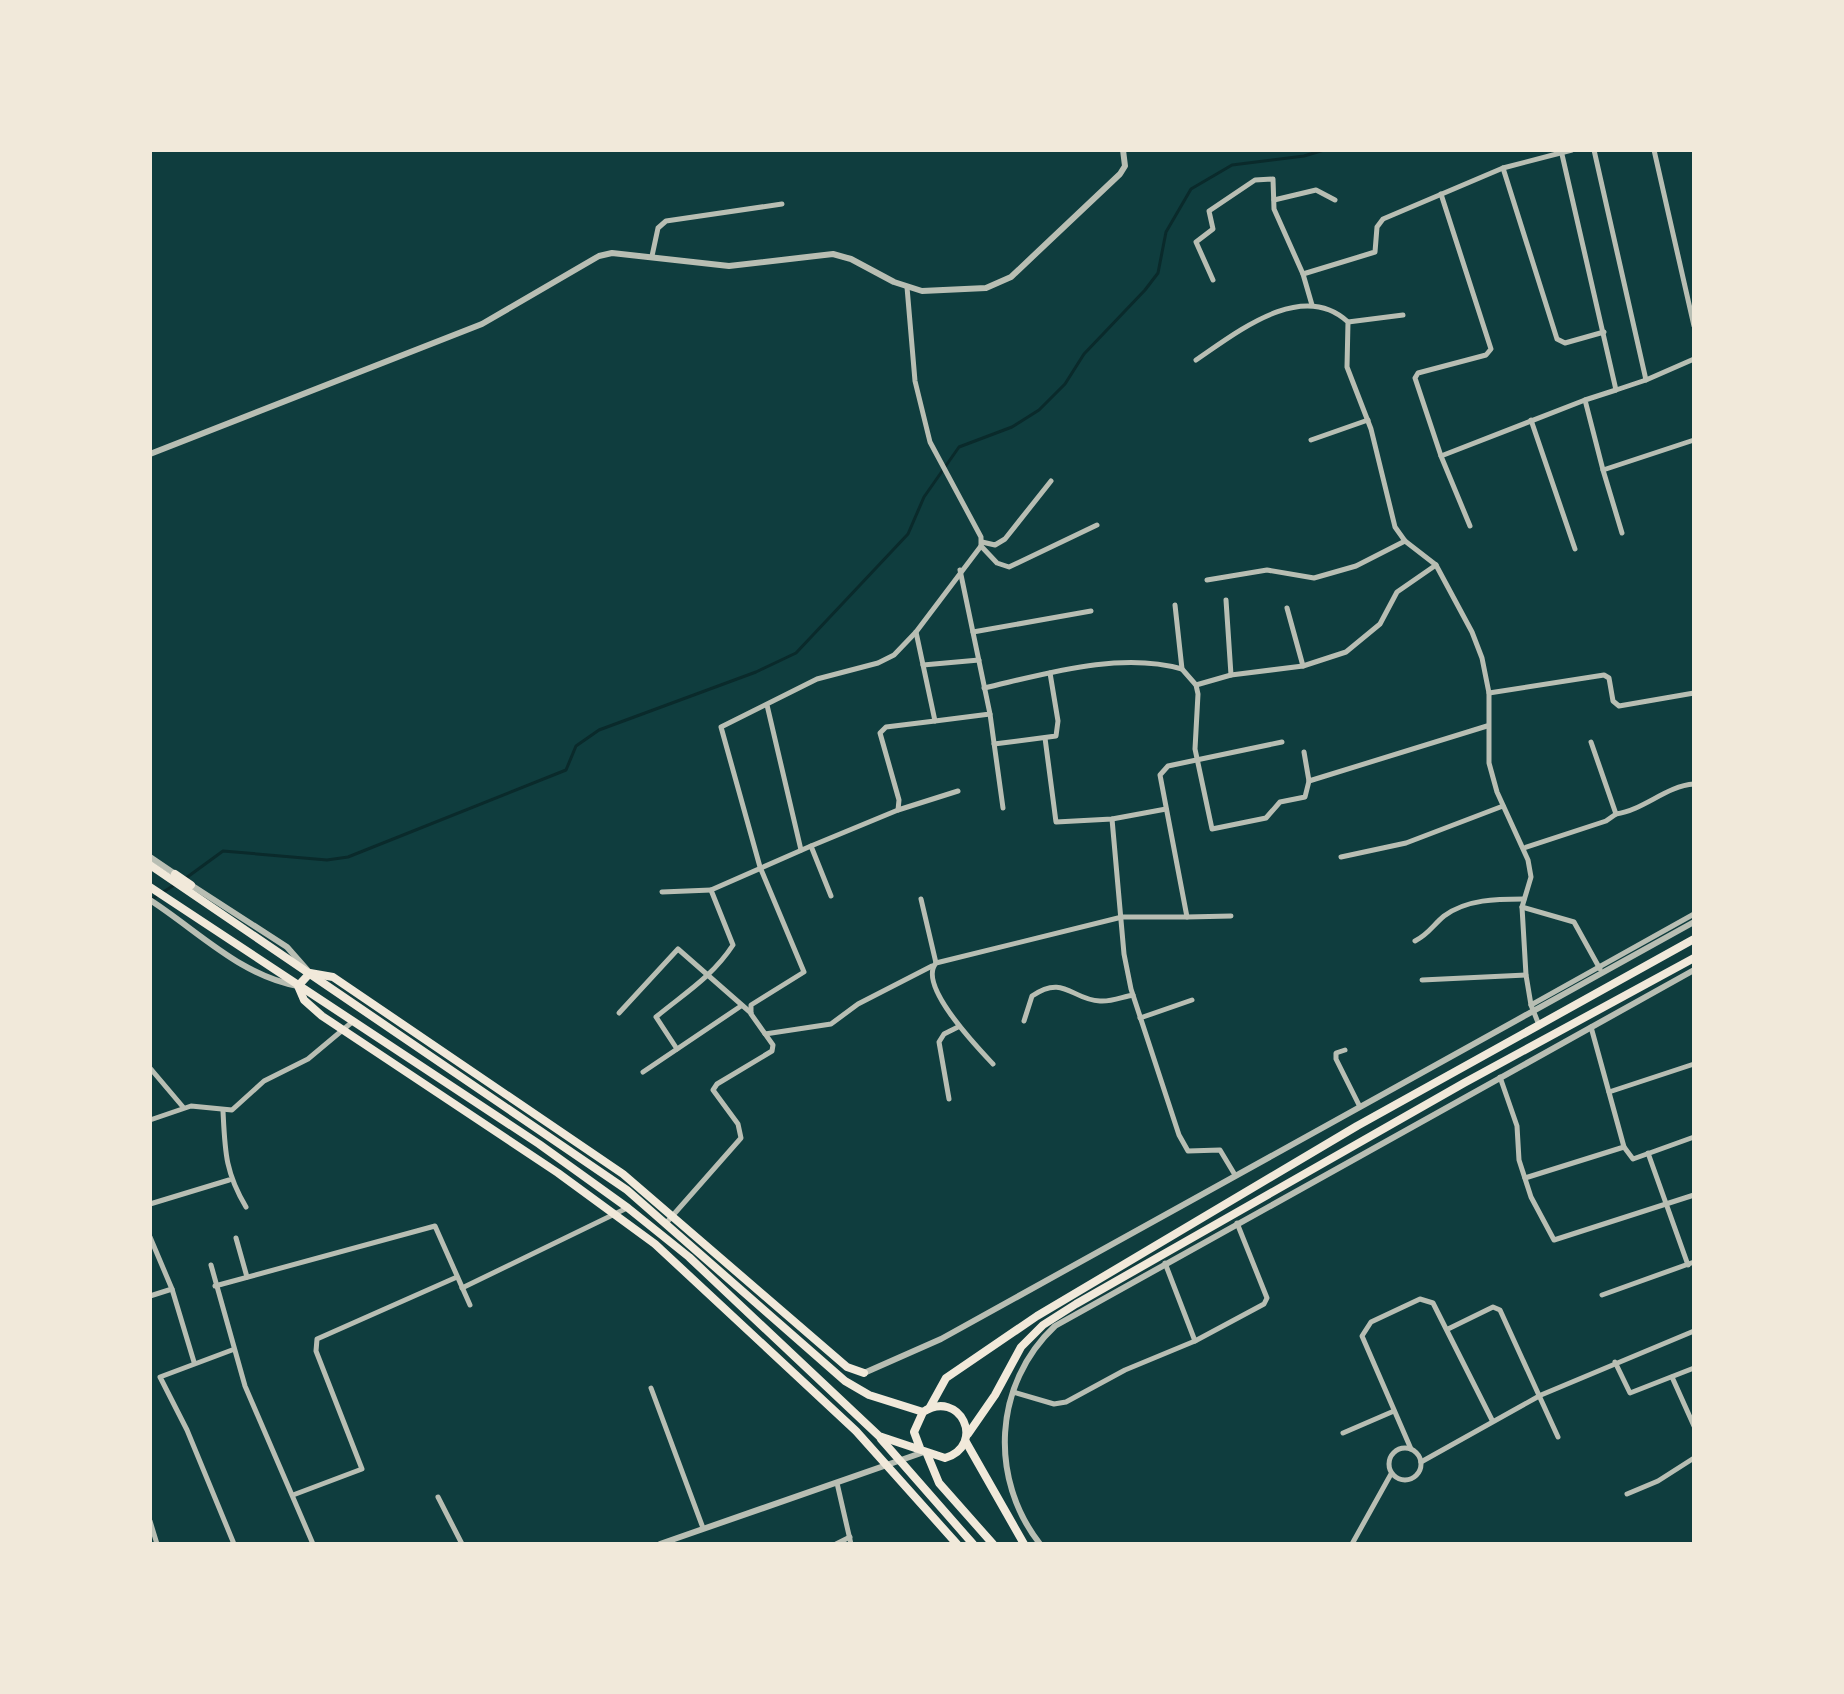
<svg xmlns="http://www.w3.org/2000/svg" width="1844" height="1694" viewBox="0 0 1844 1694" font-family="Lato,sans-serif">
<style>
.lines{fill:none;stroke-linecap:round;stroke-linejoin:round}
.stream{stroke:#0a2a2b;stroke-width:3}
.minor{stroke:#b8beb3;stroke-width:5}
.tertiary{stroke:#b8beb3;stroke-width:6}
.trunk{stroke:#f1e9da;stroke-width:8}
</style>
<rect width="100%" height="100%" fill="#0f3d3e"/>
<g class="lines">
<g class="stream">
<polyline points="186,878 223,851 327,860 348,857 566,770 576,746 599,730 756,672 796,653 908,534 924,497 959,447 1012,427 1039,410 1065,384 1084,354 1145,290 1158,273 1166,232 1191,189 1232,165 1304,156 1324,150"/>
<polyline points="152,899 176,884"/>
</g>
<g class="minor">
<polyline points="1561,150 1616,390 1585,400 1603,470 1694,440"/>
<polyline points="1594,150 1646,380 1616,390"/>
<polyline points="1654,150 1694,326"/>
<polyline points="1503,168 1557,339 1565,343 1604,332"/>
<polyline points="1441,194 1491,349 1486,355 1418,373 1415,378 1441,456"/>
<polyline points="1274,200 1316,190 1335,200"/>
<polyline points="652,256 658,228 666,221 782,204"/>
<polyline points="1303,274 1375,252 1377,227 1383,219 1503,168 1572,150"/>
<polyline points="1213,280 1196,242 1213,229 1209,211 1255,180 1273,179 1274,209 1303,274 1312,305"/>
<polyline points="1348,322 1403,315"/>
<path d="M 1196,360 C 1236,333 1302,279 1348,322 L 1347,367 L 1371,429 L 1395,527 L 1405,541 L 1436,565 L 1472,632 L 1482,658 L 1489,693 L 1489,763 L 1497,792 L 1528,860 L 1531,877 L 1522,907 L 1526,975 L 1531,1005 L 1539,1025"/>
<polyline points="1646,380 1694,359"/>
<polyline points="1531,420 1575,549"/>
<polyline points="1311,440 1368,420"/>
<polyline points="1603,470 1622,533"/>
<polyline points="1470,526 1441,456 1585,400"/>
<polyline points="982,542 995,545 1005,539 1051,481"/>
<polyline points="981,546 997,563 1009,567 1097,525"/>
<polyline points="1207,580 1267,570 1314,578 1356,566 1405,541"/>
<polyline points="1226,600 1231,675"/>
<polyline points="1175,605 1182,669 1196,685 1198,694 1195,749 1212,829 1266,818 1280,802 1305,797 1309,781 1304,752"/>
<polyline points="1287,608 1303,666"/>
<polyline points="916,632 935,721 990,714 960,570"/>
<polyline points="973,632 1091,611"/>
<polyline points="923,665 979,660"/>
<polyline points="1196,685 1231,675 1303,666 1346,652 1380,624 1397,592 1436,565"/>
<path d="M 984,688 C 1045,674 1120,651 1182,669"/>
<polyline points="1489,693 1604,675 1609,678 1613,701 1619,706 1694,693"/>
<polyline points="767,705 801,850"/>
<polyline points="990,714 1003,808"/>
<polyline points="1045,738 1056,822 1112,819 1166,809"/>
<polyline points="994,744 1056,736 1058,721 1050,673"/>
<polyline points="1309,781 1487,726"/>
<polyline points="898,810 958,791"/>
<path d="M 1616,814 C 1644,810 1666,786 1694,784"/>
<polyline points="1112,819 1124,954 1131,989 1179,1135 1188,1151 1220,1150 1235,1175"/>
<polyline points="1524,848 1606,821 1616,814 1591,742"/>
<polyline points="1341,857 1406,843 1503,806"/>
<polyline points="662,892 711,890"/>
<polyline points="831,896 811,846 898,810 899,800 880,733 886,727 935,721"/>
<polyline points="921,899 936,963"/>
<polyline points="1522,907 1574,922 1600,969"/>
<polyline points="1231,916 1187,917 1160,775 1168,766 1282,742"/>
<path d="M 1415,941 C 1429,934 1433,925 1444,916 C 1467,899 1497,899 1524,899"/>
<polyline points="1422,980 1526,975"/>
<polyline points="1531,1005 1694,914"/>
<polyline points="619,1013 678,949 751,1013"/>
<polyline points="1140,1018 1192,1000"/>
<path d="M 1024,1021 L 1032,996 C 1064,974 1072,1000 1100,1001 C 1111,1002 1122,997 1133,995"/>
<polyline points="765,1034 831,1024 858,1004 932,966"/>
<path d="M 677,1049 L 656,1017 C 685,993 712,977 733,945 L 711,890 L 811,846"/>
<polyline points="1345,1050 1336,1053 1336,1059 1359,1105"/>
<path d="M 993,1064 C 978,1048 917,985 936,963 L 1122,917 L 1187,917"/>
<polyline points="150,1068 183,1107"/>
<polyline points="643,1072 741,1006"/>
<polyline points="1500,1077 1517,1126 1519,1160 1531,1197 1554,1240 1694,1195"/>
<polyline points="1609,1092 1694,1064"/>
<polyline points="949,1099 939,1042 944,1034 958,1027"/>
<path d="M 223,1111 C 225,1151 225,1172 246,1207"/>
<polyline points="150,1120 191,1106 232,1110 264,1081 308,1059 351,1023"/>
<polyline points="1624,1147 1633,1159 1694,1137"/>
<polyline points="1648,1153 1688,1265"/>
<polyline points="1525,1178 1624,1147 1591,1027"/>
<polyline points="150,1204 229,1180"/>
<polyline points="667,1222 741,1138 738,1124 713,1090 717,1084 772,1051 773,1045 751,1014 751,1005 804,972 760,867 721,727 817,679 878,663 894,655 916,632 981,546 981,537 930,442 915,381 907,287"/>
<polyline points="150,1237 172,1289 194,1362"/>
<polyline points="236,1238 247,1277"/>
<polyline points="1165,1263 1195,1341"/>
<polyline points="211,1265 245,1386 313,1544"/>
<polyline points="215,1286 435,1226 470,1305"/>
<polyline points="462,1288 627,1208"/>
<polyline points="1602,1295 1694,1262"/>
<polyline points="150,1296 172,1289"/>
<polyline points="1448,1329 1493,1307 1500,1310 1558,1437"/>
<polyline points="232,1350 160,1377 187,1430 234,1544"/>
<polyline points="1615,1362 1630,1393 1694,1368"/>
<polyline points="1672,1377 1694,1426"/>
<polyline points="651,1388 703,1528"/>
<polyline points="1013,1392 1054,1404 1066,1402 1125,1370 1195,1341 1264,1304 1267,1298 1237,1223"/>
<polyline points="1343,1433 1394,1411"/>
<circle cx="1405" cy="1464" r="16"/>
<polyline points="1411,1449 1362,1336 1371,1322 1420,1299 1433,1303 1492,1420"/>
<polyline points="1421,1462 1541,1395 1694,1331"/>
<polyline points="837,1483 851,1544"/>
<polyline points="1627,1494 1658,1481 1694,1458"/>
<polyline points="293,1495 362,1469 316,1351 317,1339 457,1277"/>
<polyline points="438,1497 462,1544"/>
<polyline points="150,1521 157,1544"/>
<polyline points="836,1544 850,1537"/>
<polyline points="1352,1544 1391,1474"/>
</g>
<g class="tertiary">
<polyline points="150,454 482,324 599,256 612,253 729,266 833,254 851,259 894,282 922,291 986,288 1011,277 1120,174 1125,166 1123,150"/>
<polyline points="150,857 175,874"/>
<polyline points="191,885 287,947 309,972"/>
<path d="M 150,900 C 198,931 241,976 298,986"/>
<polyline points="864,1373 941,1339 1694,922"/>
<polyline points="660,1544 924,1452"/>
<path d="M 1040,1544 C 989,1479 993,1384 1055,1326 L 1694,970"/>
</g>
<g class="trunk">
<polyline points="150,865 627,1190 845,1381 869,1395 923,1412"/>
<polyline points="175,874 191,885"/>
<path d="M 150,887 L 539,1144 L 628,1208 L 689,1257 L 879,1436 L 945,1458 C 987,1445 960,1388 923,1412 L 914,1432 L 920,1448"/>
<polyline points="864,1373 847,1367 623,1174 333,977 310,973 298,986 304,1000 322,1016 558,1173 655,1244 856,1431 957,1544"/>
<polyline points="930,1407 946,1378 1037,1316 1357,1126 1694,939"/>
<polyline points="968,1434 995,1395 1021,1347 1043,1325 1076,1304 1464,1083 1694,958"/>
<polyline points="881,1439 973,1544"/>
<polyline points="966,1442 1024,1544"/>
<polyline points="927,1454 939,1483 993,1544"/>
</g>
</g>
<rect width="1844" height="1694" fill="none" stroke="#f1e9da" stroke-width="304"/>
</svg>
